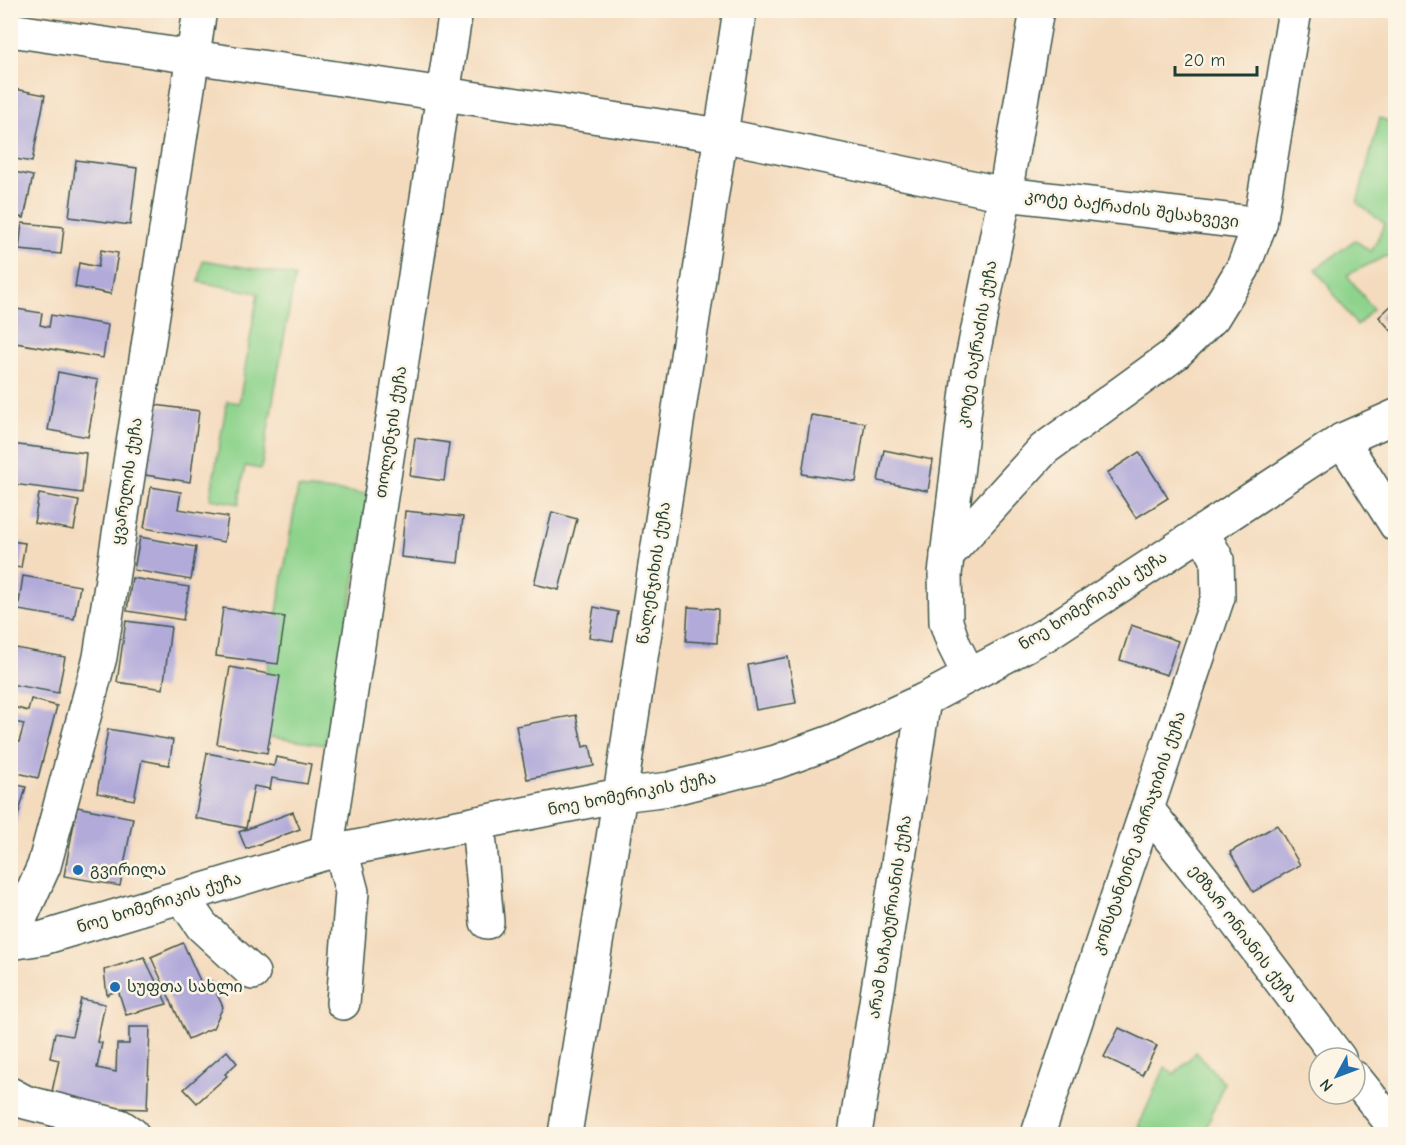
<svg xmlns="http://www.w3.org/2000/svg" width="1406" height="1145" viewBox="0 0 1406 1145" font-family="'Comic Neue','Noto Sans Georgian',sans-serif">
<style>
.green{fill:#8dd38c;stroke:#568860;stroke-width:1.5}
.building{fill:#b2abda}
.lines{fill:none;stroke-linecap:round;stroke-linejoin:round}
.minor-casing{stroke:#3f5549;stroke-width:36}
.minor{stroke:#fff;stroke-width:33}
.poi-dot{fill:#1f6fb2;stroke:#fcf5e5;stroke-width:2}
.labels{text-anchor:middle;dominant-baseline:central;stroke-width:5;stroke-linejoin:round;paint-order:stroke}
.street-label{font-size:16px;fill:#1f3d34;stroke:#fcf5e5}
.poi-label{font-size:16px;fill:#1f3d34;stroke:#fcf5e5;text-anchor:start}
</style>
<rect width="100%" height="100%" fill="#fcf5e5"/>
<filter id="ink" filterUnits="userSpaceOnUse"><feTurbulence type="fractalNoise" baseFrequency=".0167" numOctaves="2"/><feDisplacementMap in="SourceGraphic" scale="12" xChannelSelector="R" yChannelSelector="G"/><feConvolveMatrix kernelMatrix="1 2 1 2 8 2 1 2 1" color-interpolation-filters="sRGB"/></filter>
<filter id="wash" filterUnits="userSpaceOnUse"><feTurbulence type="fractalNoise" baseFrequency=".008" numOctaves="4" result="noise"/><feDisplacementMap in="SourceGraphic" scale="24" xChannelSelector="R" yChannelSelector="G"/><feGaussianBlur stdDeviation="1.35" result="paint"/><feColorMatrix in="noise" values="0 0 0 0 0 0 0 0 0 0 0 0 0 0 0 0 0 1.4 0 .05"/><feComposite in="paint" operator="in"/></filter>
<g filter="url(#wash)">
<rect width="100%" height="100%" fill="#f4dbbe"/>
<g class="green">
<polygon points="1380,118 1395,124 1395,260 1386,256 1347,275 1373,309 1357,326 1316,269 1355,240 1371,252 1385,224 1357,203"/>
<polygon points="203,260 295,276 261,469 245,466 239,504 210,499 227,401 239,403 258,293 199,282"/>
<polygon points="298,488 370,494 325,745 256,735"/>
<polygon points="1196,1052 1224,1083 1204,1134 1155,1134 1138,1127 1165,1067 1174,1075"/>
</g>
<g id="blocks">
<g class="building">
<polygon points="10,88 45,95 32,162 10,158"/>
<polygon points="76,160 137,168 130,225 69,217"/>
<polygon points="10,171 33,176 24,218 10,215"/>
<polygon points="22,223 64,227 61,254 19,250"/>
<polygon points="101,250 118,253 111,294 75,287 79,263 98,267"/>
<polygon points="1395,302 1395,335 1379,317"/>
<polygon points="10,308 42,313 40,325 49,327 51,315 108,325 103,358 10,342"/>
<polygon points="58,372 98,380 88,437 48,430"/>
<polygon points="155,405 199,411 190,482 139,474 141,455 148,456"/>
<polygon points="811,415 865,423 856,482 802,474"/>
<polygon points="415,438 449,443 444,481 410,476"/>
<polygon points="10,444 86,453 82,493 13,484 10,490"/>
<polygon points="884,450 933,460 928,491 878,481"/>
<polygon points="1139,452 1168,498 1136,518 1107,473"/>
<polygon points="151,487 181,492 178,509 228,517 224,542 144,528"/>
<polygon points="39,494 79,501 74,530 34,523"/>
<polygon points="405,511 463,517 458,563 401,557"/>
<polygon points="552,512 577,519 559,590 534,584"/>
<polygon points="140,537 196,547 191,580 134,570"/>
<polygon points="10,541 25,543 21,568 10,566"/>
<polygon points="23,576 80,586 74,619 18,610"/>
<polygon points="132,578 189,587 183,620 127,611"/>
<polygon points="594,607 618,612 613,641 589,637"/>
<polygon points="688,607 718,609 717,643 686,641"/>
<polygon points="223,608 285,617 278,664 216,656"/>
<polygon points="126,621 171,627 163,689 117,682"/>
<polygon points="1131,625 1178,641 1167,675 1120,660"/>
<polygon points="10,647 65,657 58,693 10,684"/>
<polygon points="788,657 796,703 756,710 748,665"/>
<polygon points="230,667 280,676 267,753 217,744"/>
<polygon points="31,699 57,706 38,778 10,771 10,740 19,742 24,724 10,721 10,706 28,711"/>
<polygon points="576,715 583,747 590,745 594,766 527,779 516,726"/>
<polygon points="108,729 173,740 169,765 142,760 134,800 97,793"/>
<polygon points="207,753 274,766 276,757 311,764 307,784 272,778 270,789 254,786 246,828 195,818"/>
<polygon points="10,783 26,787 14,830 10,829"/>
<polygon points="77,807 133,818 120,886 64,876"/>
<polygon points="293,812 300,829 246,849 239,832"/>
<polygon points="1277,825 1300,865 1253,892 1230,852"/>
<polygon points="183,943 202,985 211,981 223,1007 213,1028 188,1039 151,957"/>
<polygon points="144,957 167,1004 126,1015 118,990 107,995 104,970"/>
<polygon points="81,999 105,1004 97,1042 102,1043 97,1068 116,1072 117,1044 129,1044 129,1027 150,1027 147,1109 115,1108 51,1096 59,1060 50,1058 55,1033 72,1036"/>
<polygon points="1119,1028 1157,1046 1142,1075 1104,1057"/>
<polygon points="227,1051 237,1063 225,1074 227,1076 197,1103 184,1089"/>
<polygon points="51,1121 99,1134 49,1134"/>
</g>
</g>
</g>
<g filter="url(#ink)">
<use href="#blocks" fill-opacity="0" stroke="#3f5549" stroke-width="1.5"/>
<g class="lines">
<g class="minor-casing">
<g id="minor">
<polyline points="10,30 721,135 1005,194 1260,224"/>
<polyline points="1342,440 1396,525"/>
<polyline points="947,555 1044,449 1175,354 1213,317 1243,268 1260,224 1295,10"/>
<polyline points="969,675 954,645 946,622 945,574 969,374 1005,194 1037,10"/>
<polyline points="1147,809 1218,898 1339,1058"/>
<polyline points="478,823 487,922"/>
<polyline points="341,850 352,892 343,1003"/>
<polyline points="326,853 456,10"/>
<polyline points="181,896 202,926 253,973"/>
<polyline points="10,941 44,866 100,657 200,10"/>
<polyline points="10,943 43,938 326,853 620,795 670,789 776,762 834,741 924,700 1045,635 1342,440 1396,416"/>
<polyline points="1355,1078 1396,1129"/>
<polyline points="10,1094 25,1102 120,1126 132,1134"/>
<polyline points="565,1134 620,795 740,10"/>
<polyline points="855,1134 924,700"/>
<polyline points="1038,1134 1218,597 1217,559 1202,532"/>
</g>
</g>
<use href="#minor" class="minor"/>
</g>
</g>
<g class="poi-dot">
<circle cx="78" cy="870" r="6"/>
<circle cx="115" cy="987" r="6"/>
</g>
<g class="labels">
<g class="street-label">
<text transform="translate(1132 209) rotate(7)">კოტე ბაქრაძის შესახვევი</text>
<text transform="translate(977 344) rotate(-80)">კოტე ბაქრაძის ქუჩა</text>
<text transform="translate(391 432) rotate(-81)">თოლენჯის ქუჩა</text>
<text transform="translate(127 481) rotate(-81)">ყვარელის ქუჩა</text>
<text transform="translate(654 573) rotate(-81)">წალენჯიხის ქუჩა</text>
<text transform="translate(1093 601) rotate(-32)">ნოე ხომერიკის ქუჩა</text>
<text transform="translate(632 794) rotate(-11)">ნოე ხომერიკის ქუჩა</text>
<text transform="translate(1139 833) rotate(-71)">კონსტანტინე ამირაჯიბის ქუჩა</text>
<text transform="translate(159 903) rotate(-17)">ნოე ხომერიკის ქუჩა</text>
<text transform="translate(890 917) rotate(-81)">არამ ხაჩატურიანის ქუჩა</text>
<text transform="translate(1243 934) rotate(53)">ემზარ ონიანის ქუჩა</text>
</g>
<g class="poi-label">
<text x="90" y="870">გვირილა</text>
<text x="127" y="987">სუფთა სახლი</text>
</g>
</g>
<rect width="1406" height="1145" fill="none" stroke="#fcf5e5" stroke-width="36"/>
<g transform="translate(1337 1076) rotate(229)"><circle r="28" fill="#fcf5e5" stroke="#a4ab9e" stroke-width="1.5"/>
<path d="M0-4.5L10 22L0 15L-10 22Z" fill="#1f6fb2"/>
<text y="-9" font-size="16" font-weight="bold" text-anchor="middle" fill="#1f3d34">N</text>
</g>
<path d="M1175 66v9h82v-9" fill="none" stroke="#1f3d34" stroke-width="3"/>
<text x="1184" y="66" font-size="18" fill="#1f3d34" stroke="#fcf5e5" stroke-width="4.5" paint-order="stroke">20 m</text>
</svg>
